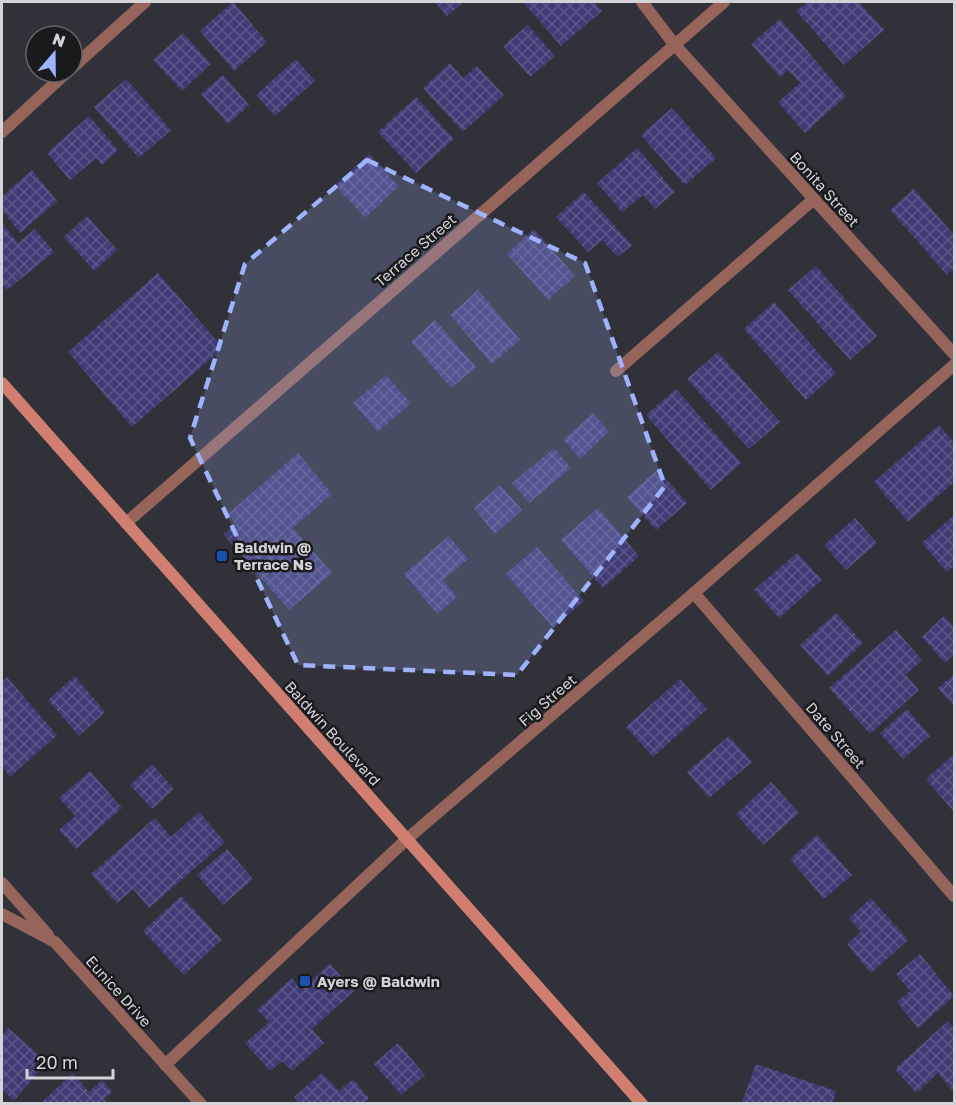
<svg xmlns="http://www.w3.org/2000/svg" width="956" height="1105" viewBox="0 0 956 1105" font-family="'Golos Text',sans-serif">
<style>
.building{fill:url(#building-cross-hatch)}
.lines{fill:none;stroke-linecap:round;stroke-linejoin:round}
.lane{stroke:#97645b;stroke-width:12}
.street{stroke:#97645b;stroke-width:12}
.secondary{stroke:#d07e70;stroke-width:12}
.marked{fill:#9fb3fd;fill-opacity:0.2;stroke:#9fb3fd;stroke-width:4.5;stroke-dasharray:12 8;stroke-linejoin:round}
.transit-dot{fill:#1a4fb4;stroke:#1a1a1d;stroke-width:2}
.labels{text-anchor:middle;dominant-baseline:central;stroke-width:5;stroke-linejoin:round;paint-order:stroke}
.street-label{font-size:15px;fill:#d3d3d8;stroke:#1a1a1d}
.poi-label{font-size:15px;font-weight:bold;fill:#d3d3d8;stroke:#1a1a1d;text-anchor:start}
</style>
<defs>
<pattern id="building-cross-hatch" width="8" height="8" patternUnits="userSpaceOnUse" patternTransform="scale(1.5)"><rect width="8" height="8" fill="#403c75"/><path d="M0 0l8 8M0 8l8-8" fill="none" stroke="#5b5788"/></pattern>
</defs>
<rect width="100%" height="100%" fill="#313239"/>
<g class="building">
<polygon points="233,2 267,42 234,71 200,31"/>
<polygon points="435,2 464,2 447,16"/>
<polygon points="523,2 578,2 580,3 582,2 594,2 602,11 561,46"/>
<polygon points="808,2 859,2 884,30 844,65 796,11"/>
<polygon points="780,19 846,96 805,133 778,102 800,83 788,70 780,77 751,44"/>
<polygon points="528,25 555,56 530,77 503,46"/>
<polygon points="183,33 211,64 182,91 153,60"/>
<polygon points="296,59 315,81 275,116 256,95"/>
<polygon points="450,63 463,78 477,66 504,95 463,132 423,88"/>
<polygon points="223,75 249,105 228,124 201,94"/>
<polygon points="126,79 171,130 139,158 94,107"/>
<polygon points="416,97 454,139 416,173 378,132"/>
<polygon points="672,108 716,158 685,185 641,135"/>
<polygon points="89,116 118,150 102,165 96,158 70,180 47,153"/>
<polygon points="637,148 675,192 655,209 643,195 622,212 597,183"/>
<polygon points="369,154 399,186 365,218 335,185"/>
<polygon points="32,170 57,201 20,233 2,210 2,196"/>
<polygon points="914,189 954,235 954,268 947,275 890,210"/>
<polygon points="584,192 632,245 618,257 602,240 588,252 556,217"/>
<polygon points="87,216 117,250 94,271 64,237"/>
<polygon points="2,223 18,243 35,229 54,252 7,290 2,284"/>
<polygon points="534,229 575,276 548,300 507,254"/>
<polygon points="816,266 877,336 850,360 788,290"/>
<polygon points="158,273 223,348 132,427 68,352"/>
<polygon points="478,290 520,340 492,364 450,315"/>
<polygon points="774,302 836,373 806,400 744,329"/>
<polygon points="435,320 476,367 451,388 411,342"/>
<polygon points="718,352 780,422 749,449 687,379"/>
<polygon points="386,375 411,403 378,432 353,403"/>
<polygon points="676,389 741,463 711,490 646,415"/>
<polygon points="593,413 609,432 580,459 563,440"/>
<polygon points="939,425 954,443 954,482 908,522 874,482"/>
<polygon points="554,448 571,468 529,503 512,483"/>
<polygon points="298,453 332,494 293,528 332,573 289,610 223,534 236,524 228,514"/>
<polygon points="658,469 687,503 656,530 627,497"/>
<polygon points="500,485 522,510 495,534 474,508"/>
<polygon points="598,508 639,556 603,588 561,540"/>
<polygon points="954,515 954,566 947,572 922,543"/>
<polygon points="855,518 877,543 846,570 824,545"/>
<polygon points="449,536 468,559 443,580 457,597 437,614 404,574"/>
<polygon points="537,547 584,601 553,628 506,574"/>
<polygon points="797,553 822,580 779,618 754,590"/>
<polygon points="836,613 863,643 828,676 800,645"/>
<polygon points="944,616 954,627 954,654 945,663 922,637"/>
<polygon points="896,630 922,660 906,675 919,690 870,734 829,688"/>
<polygon points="954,674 954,706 938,688"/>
<polygon points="75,676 105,712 79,736 48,700"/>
<polygon points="7,677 57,735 10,777 2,767 2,682"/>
<polygon points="680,679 707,709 653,757 626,727"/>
<polygon points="907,709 930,736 903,759 880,733"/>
<polygon points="729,736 752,762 709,798 687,772"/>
<polygon points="954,754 954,812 926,779"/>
<polygon points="152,764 174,789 152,809 130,785"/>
<polygon points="90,771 122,808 76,849 59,830 75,816 59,798"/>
<polygon points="771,782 799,813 763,845 736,814"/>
<polygon points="199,812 225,842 149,908 133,889 117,903 91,874 155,818 171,837"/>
<polygon points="817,835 852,875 824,899 790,859"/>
<polygon points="227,849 253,879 223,905 197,875"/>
<polygon points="181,896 222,940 184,975 143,931"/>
<polygon points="871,898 908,940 871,973 847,944 861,932 849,918"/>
<polygon points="920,954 954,996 918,1028 897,1002 910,991 896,974"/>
<polygon points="330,964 354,991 312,1029 324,1043 292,1071 282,1061 270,1071 245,1043 269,1022 257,1010 292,978 301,990"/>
<polygon points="948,1021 954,1029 954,1092 938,1073 916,1093 895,1069"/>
<polygon points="8,1028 47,1062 14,1101 2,1090 2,1036"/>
<polygon points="398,1043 425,1075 401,1095 374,1064"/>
<polygon points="756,1064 836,1091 832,1104 741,1104"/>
<polygon points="73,1073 89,1092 102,1080 112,1092 104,1099 108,1104 40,1104"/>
<polygon points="322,1073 339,1091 353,1079 369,1098 363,1104 300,1104 294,1097"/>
</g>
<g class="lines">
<polyline class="lane" points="616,371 814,199"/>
<g class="street">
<polyline points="642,2 674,44 954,354"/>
<polyline points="72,68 145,2"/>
<polyline points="2,132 67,72"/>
<polyline points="126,523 724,2"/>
<polyline points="694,593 954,896"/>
<polyline points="2,883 48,935"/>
<polyline points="2,914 55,942 201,1104"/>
<polyline points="165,1065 407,839 694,593 954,365"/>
</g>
<polyline class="secondary" points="2,383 642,1104"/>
</g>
<path class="marked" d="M 367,160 L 585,263 L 665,486 L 517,675 L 298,665 L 190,438 L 245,264 Z"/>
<g class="transit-dot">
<rect x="216" y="550" width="12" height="12" rx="3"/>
<rect x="299" y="975" width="12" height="12" rx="3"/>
</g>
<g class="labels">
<g class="street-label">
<text transform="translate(825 189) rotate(48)">Bonita Street</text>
<text transform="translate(415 250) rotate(-41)">Terrace Street</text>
<text transform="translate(547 700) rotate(-41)">Fig Street</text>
<text transform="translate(333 733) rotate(48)">Baldwin Boulevard</text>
<text transform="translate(836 735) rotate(49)">Date Street</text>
<text transform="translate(119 991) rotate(48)">Eunice Drive</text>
</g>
<g class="poi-label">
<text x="234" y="547">Baldwin @<tspan x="234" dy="17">Terrace Ns</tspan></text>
<text x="317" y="981">Ayers @ Baldwin</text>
</g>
</g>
<rect width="956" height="1105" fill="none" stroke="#d3d3d8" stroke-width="6"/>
<g transform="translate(54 54) rotate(20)"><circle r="28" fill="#1a1a1d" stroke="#646468" stroke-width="1.5"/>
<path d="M0-4.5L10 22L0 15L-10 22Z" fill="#9fb3fd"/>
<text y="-9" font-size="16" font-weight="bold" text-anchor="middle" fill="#d3d3d8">N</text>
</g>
<path d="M27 1069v9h86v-9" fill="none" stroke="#d3d3d8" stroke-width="3"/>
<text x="36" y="1069" font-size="18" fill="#d3d3d8" stroke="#1a1a1d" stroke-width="4.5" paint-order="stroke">20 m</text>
</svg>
